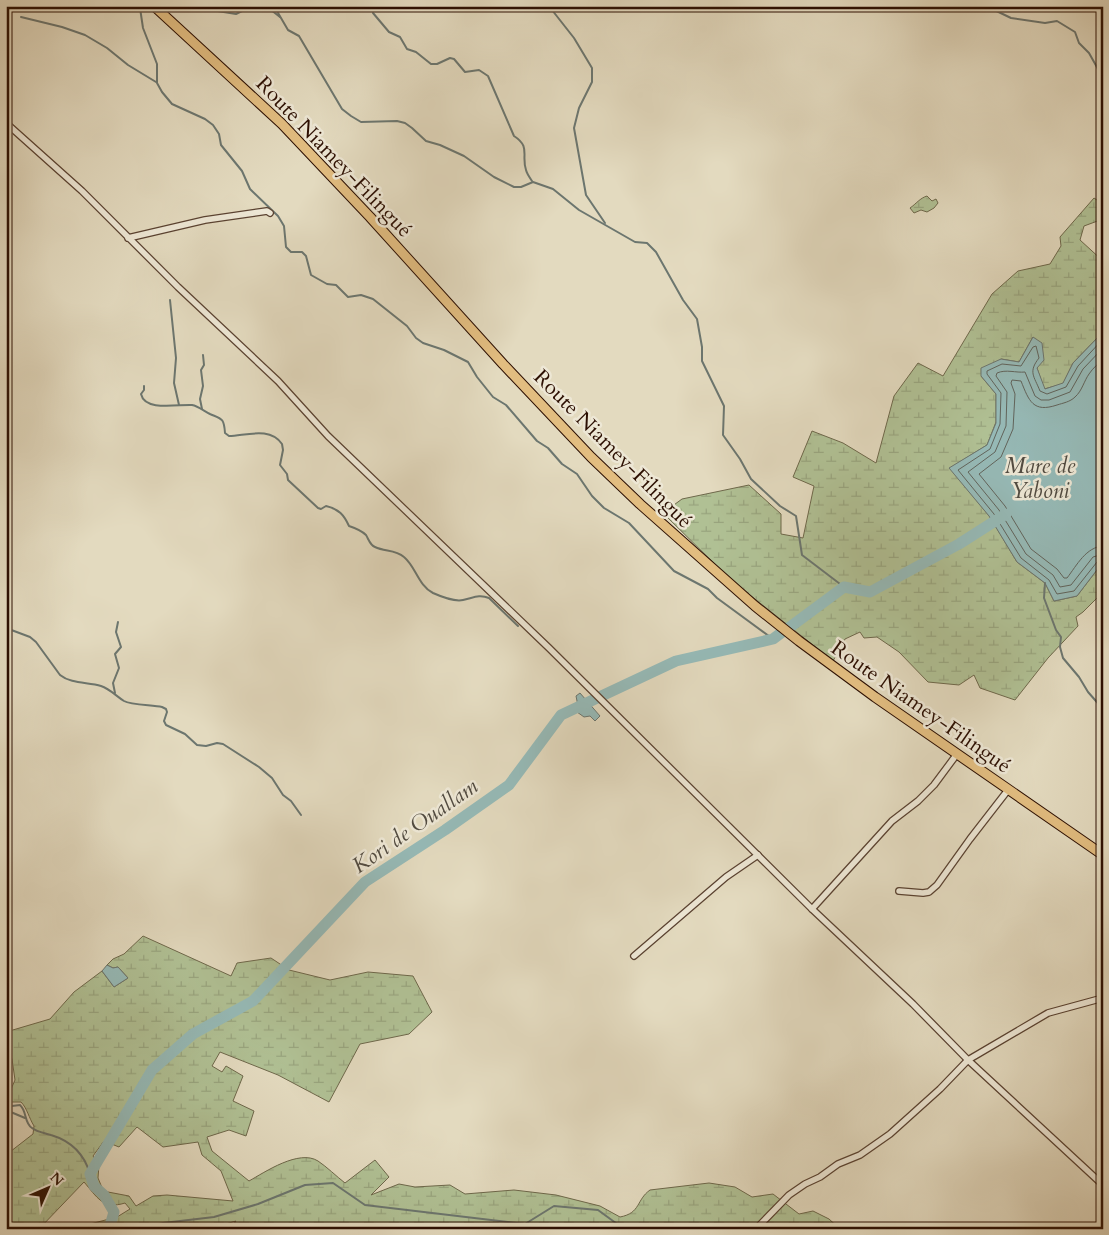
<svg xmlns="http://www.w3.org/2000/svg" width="1109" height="1235" viewBox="0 0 1109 1235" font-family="Cardo,serif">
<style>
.wetland{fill:url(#wetland-marsh);stroke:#6e684b;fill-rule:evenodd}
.water{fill:#96bab7;stroke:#6c766f}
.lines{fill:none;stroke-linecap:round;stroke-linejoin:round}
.shore{stroke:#61645c;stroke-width:1}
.stream{stroke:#6c766f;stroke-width:2}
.river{stroke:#96bab7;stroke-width:11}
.street-casing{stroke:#5a4231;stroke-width:8}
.primary-casing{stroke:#2c0f02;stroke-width:11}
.street{stroke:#ede7d5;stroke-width:5.5}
.primary{stroke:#e2bd80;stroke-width:9}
.labels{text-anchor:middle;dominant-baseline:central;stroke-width:5;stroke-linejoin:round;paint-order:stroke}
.street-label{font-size:21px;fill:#2c0f02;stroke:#ede7d5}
.water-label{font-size:22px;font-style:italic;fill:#514b41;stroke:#ede7d5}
</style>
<defs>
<pattern id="wetland-marsh" width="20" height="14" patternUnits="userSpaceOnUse" patternTransform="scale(1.25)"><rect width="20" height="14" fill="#b0c094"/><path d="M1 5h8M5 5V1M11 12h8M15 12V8" fill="none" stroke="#98a47e"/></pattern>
</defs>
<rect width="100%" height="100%" fill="#e3dabf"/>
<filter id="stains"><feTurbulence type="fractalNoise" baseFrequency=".004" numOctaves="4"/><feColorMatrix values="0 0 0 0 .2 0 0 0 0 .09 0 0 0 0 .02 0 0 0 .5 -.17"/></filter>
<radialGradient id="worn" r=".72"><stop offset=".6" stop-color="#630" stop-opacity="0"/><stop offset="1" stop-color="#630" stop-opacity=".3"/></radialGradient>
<g class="wetland">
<path d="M 927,196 L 932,201 L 936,199 L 938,203 L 934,208 L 927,212 L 921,210 L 914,213 L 910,208 C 916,204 920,198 927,196 Z"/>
<polygon points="1094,198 1103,204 1103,219 1084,226 1080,240 1103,261 1103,332 1073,363 1063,384 1044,389 1037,368 1033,337 1019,362 1001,359 981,376 996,394 996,422 987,445 950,468 990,517 1017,562 1045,583 1054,601 1077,596 1103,562 1103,592 1083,612 1076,617 1078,626 1048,658 1015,700 980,688 974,675 959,685 928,682 899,652 877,637 864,638 860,632 845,639 833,661 731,580 663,513 682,499 749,485 781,514 781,534 803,538 814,486 793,477 812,431 843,443 876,463 894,396 918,363 943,376 992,294 1018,271 1050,264 1061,246 1060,237"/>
<path d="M 143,936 L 231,976 L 237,963 L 271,958 L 289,970 L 330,980 L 368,972 L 413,976 L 432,1012 L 409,1034 L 360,1044 L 329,1102 L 278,1075 L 220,1052 L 212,1066 L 222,1072 L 226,1066 L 243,1076 L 233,1101 L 254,1111 L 246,1136 L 229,1130 L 207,1137 L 212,1151 L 249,1181 C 265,1172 299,1149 318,1161 C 327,1167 336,1176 345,1183 L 375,1160 L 389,1177 L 371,1195 L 399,1184 L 415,1187 L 450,1185 L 465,1194 L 514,1190 L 556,1195 L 600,1206 L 620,1217 C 641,1213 636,1200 650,1190 L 709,1183 L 735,1187 L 752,1197 L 773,1194 L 799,1214 L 813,1211 L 829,1219 L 840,1229 L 230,1229 L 236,1221 L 215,1227 L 198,1229 L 83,1229 L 90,1224 L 117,1217 L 130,1209 L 125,1203 C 103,1210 97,1197 84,1182 L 39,1229 L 6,1229 L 6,1155 L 33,1134 L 34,1126 C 29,1118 27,1108 21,1102 L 11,1102 L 8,1096 L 15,1080 L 12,1059 L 6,1049 L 6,1032 L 50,1019 L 74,992 L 102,971 L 114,987 L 128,978 L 118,967 L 113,968 L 107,965 L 113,959 L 124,954 ZM 137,1127 L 163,1147 L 198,1142 L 202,1155 L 221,1171 L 233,1201 L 167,1195 L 153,1196 L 136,1206 L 129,1196 L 108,1192 L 103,1190 L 98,1178 L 99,1165 L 93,1156 L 104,1141 L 119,1147 Z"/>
</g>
<g class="water">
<polygon points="1103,332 1103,562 1077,596 1054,601 1045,583 1017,562 989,516 949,468 987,445 996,423 996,394 981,376 981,368 1001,359 1019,362 1033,337 1042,343 1044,360 1037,368 1045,389 1063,383 1073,363"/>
<polygon points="580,693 600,716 595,721 590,716 584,717 577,712 578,706 576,696"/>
<polygon points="107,965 113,968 118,967 128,978 114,987 102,971"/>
</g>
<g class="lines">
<g class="shore">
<path d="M 1103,339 L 1078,366 L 1066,387 L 1047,394 L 1040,391 C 1034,376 1028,372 1039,358 L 1036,346 L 1033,347 L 1021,366 L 1002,364 L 987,371 L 987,374 L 1001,393 L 1000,424 L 990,449 L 958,470 L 994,514 L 1021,558 L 1049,580 L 1057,594 L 1074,591 L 1097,562 L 1103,560"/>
<path d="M 1103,348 L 1083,369 L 1070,392 L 1049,400 L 1041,400 L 1035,396 L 1025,372 C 1016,373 1006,369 997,373 L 996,376 L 1007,392 L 1006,426 L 995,452 L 968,472 L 999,510 L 1026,554 L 1053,575 L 1060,587 L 1071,585 L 1093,557 L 1103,554"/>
<path d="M 1103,359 C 1098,364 1093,368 1089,374 C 1084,381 1082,391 1075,397 C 1070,402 1063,403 1057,405 C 1033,413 1029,401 1021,381 L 1012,380 L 1011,383 L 1015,394 L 1013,429 L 1001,457 L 979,474 L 1005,506 L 1031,549 L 1057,569 L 1064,578 L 1067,578 C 1077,565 1086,547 1103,546"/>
</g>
<g class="stream">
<polyline points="187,6 236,14 252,6"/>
<polyline points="266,6 280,17"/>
<polyline points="274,6 288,30 299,36 342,109 351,116 361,122 397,121 405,123 412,128 426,141 440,145 464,156 494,177 514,187 521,187 533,182 553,189 579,210 635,242 647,243 656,252 683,300 697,319 702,347 702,361 724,406 723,435 740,459 751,479 780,506 796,516 802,555 844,587"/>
<path d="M 373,6 L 373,13 L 389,32 L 400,37 L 407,49 L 416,52 L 431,64 L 437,64 L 450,58 L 454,59 L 465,72 L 479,70 L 488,76 L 514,136 C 531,147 521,155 526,170 C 527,174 530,178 532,181"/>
<polyline points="546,6 552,10"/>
<polyline points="552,6 552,10 574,38 592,68 592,82 579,108 574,128 586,195 605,223"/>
<polyline points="986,6 1011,18 1045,23 1057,21 1075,32 1079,43 1089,53 1103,78"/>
<polyline points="140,8 143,28 157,64 157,83 162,92 172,104 205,119 213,125 219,134 221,145 242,171 250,189 278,216 284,226 286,247 291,252 302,252 306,256 311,275 327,284 336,285 348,297 361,295 373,299 407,326 416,338 423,343 444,350 468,362 477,377 493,397 506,405 537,441 548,448 562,464 577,474 592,496 604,508 629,523 674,571 708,589 717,598 773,639"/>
<polyline points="21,17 62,27 85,35 107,48 128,65 156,82"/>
<polyline points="170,300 176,358 174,383 179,405"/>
<path d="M 144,386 L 144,390 L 141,394 C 145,412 179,404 192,405 C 198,406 204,411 210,414 C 222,419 224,418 225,433 L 229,436 C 248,435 270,427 282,444 L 283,450 L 280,465 L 287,474 L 288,480 L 318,508 L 321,509 L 326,506 C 339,509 344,515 349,526 C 355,528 362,531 366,535 C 369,540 370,545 375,547 C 385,552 395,549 404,557 C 416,567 418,585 433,593 C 442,597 454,602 463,600 C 473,598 479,594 489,598 L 518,626"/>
<polyline points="202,409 200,399 203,386 201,370 204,365 203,355"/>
<polyline points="1045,583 1044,598 1056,630 1061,637 1060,647 1063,658 1079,677 1088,692 1103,709"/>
<path d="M 6,628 L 30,637 L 36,642 L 60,675 C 71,684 88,682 101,686 C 110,689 116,696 124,701 C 131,705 153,705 162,707 L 166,709 L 167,712 L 164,721 L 166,725 L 185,734 L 197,745 L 206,746 L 217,743 L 223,744 L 259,767 L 272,778 L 283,795 L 291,801 L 301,815"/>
<polyline points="115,693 113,683 119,668 115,654 121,647 116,632 118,622"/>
<polyline points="6,1063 9,1082 6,1089"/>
<path d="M 6,1103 L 12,1106 L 20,1105 C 27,1111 24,1123 32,1128 C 37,1132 45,1133 51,1135 C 71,1141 84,1153 90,1174"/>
<polyline points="6,1110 25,1118"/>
<polyline points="139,1229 163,1223 214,1217 258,1204 305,1185 333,1183 365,1205 525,1224 554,1206 598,1210 624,1229"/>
</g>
<g class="river">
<polyline points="790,627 844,587 870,592 959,544 1006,514"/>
<polyline points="109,1229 114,1212 104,1195 94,1186 90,1174 152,1070 193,1034 253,1001 365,882 445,830 509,785 561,715 676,661 773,639 781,633"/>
</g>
<g class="street-casing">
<g id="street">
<polyline points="6,123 82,191 178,287 278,381 328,436 549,648 812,909 913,1004 968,1060 1103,1185"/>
<polyline points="128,238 205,220 267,211 270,213"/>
<polyline points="899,891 923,893 929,892 937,885 970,839 1008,790"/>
<polyline points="812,909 892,821 918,801 934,785 957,754"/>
<polyline points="634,956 726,877 758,855"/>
<polyline points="756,1229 789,1195 805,1184 820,1177 838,1164 860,1155 890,1134 940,1089 968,1060 1048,1013 1103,998"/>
</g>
</g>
<g class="primary-casing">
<polyline id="primary" points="154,6 282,124 370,217 503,364 591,457 640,504 755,606 799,641 875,697 1103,855"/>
</g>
<use href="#street" class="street"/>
<use href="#primary" class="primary"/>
</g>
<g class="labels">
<g class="street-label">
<text transform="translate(334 157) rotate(46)">Route Niamey-Filingué</text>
<text transform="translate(613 449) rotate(45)">Route Niamey-Filingué</text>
<text transform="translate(921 707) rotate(35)">Route Niamey-Filingué</text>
</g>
<g class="water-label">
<text x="1040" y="466">Mare de<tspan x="1040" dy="25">Yaboni</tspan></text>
<text transform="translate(415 826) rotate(-35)">Kori de Ouallam</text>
</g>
</g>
<rect width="1109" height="1235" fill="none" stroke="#e3dabf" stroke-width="25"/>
<rect x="8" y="8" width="1094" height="1220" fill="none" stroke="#2c0f02" stroke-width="2.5"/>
<rect x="12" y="12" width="1084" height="1210" fill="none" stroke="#2c0f02"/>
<g transform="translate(48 1188) rotate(45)" stroke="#ede7d5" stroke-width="4" paint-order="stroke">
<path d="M0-4L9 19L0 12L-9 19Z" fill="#2c0f02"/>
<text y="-8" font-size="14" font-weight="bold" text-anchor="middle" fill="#2c0f02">N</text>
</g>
<rect width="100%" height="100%" filter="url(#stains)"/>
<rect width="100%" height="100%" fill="url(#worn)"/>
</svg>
